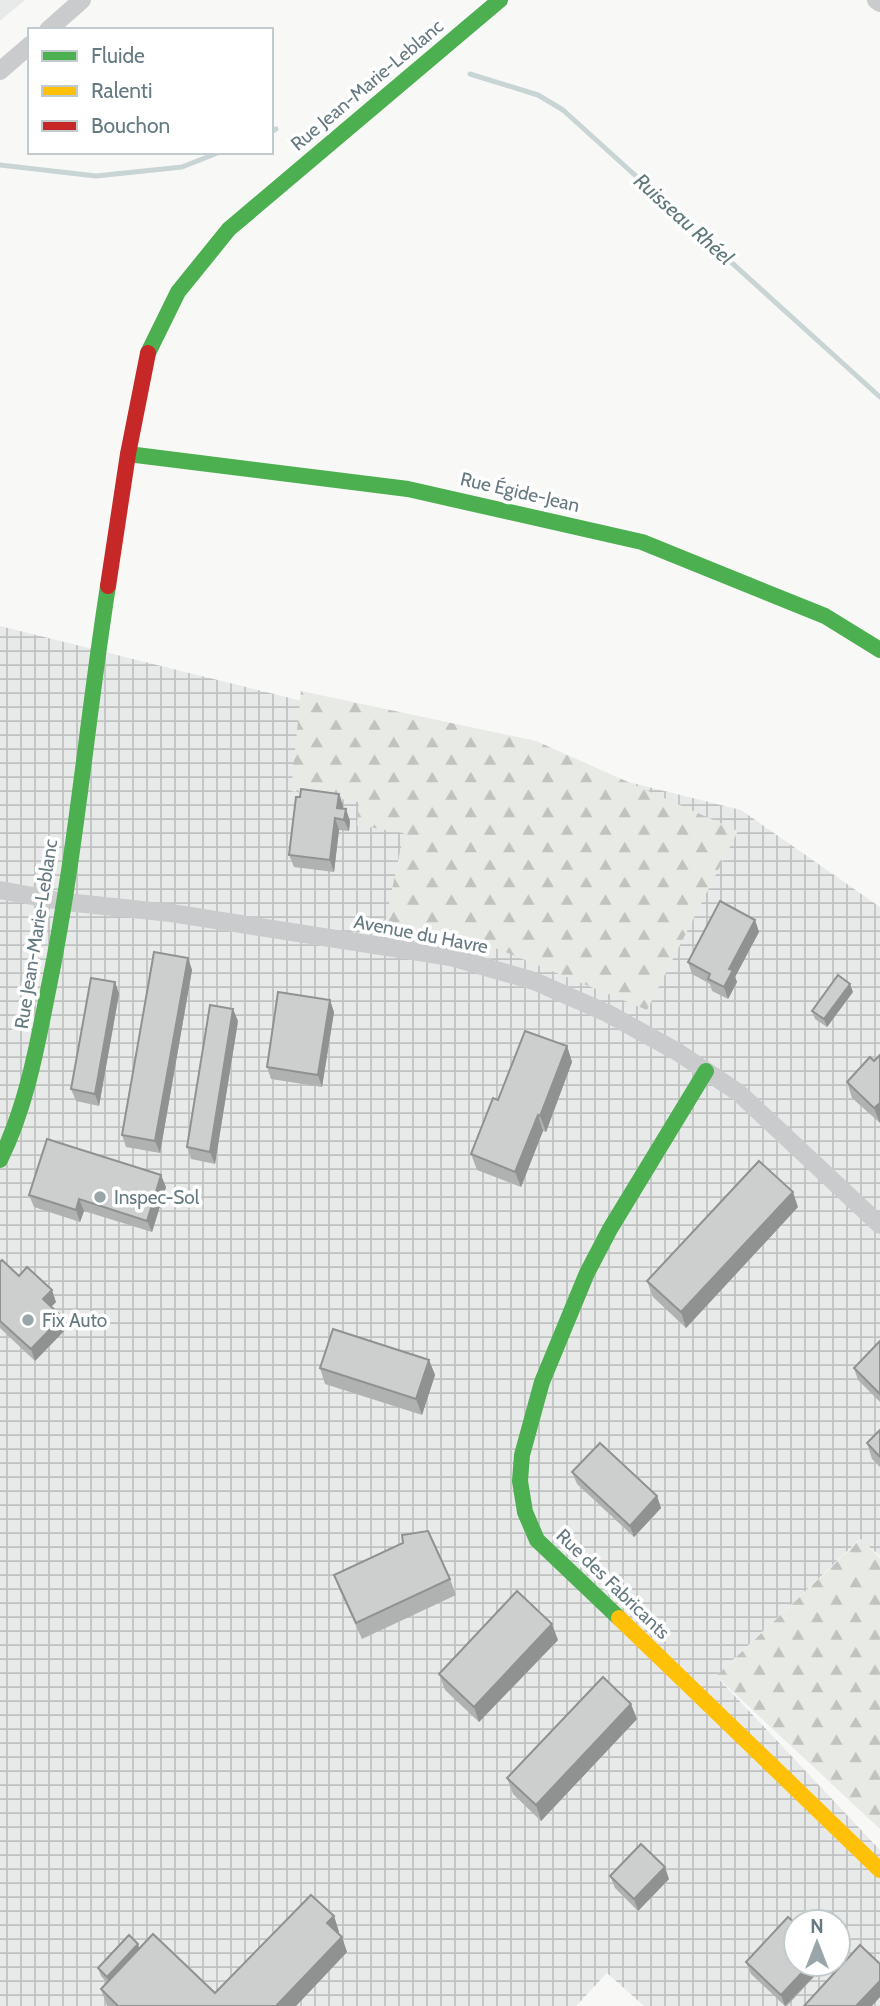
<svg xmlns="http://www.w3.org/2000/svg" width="880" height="2006" viewBox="0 0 880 2006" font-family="Cabin,sans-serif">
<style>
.built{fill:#e8e9e9}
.industrial{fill:url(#industrial-grid);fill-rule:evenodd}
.forest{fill:url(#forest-firs)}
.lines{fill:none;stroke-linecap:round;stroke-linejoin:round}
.stream{stroke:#c9d4d5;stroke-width:5}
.street{stroke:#c9cbcc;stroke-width:18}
.fast{stroke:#4caf50;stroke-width:16}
.slow{stroke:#ffc107;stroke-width:16}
.jam{stroke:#c62828;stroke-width:16}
.wall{fill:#b0b2b2}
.shaded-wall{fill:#909191}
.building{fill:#cdcfcf;stroke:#909191;stroke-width:2}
.poi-dot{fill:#98a6aa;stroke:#fff;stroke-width:2.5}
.labels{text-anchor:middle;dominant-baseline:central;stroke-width:7;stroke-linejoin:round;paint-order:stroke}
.street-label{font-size:19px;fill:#657a81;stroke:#fff}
.poi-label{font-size:19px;fill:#657a81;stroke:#fff;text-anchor:start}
.water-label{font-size:21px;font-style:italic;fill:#5f797b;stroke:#fff}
</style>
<defs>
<pattern id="industrial-grid" width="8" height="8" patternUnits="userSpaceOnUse" patternTransform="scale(1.75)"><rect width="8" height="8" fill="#e8e9e9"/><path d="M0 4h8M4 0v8" fill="none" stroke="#c0c2c2"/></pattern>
<pattern id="forest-firs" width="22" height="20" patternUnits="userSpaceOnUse" patternTransform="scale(1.75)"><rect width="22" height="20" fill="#e8eae5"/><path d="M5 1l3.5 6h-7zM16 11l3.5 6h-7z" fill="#c0c3bf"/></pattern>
</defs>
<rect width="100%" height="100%" fill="#f8f8f7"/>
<polygon class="built" points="0,0 25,0 0,21"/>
<path class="industrial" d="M 0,626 L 741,810 L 880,907 L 880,1556 L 860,1539 L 716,1676 L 880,1850 L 880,2006 L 644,2006 L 607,1973 L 576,2006 L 0,2006 ZM 796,1922 L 838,1922 L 838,1964 L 796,1964 Z"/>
<g class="forest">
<polygon points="301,691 536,741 738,831 647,1010 498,949 385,923 404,833 357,825 359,802 291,791"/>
<polygon points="861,1539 880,1558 880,1829 716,1676"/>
</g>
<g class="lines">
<g class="stream">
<polyline points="470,74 538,95 563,110 880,397"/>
<polyline points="271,132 276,129"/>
<polyline points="0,165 96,176 182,167 220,152"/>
</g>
<g class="street">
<polyline points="876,0 880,3"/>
<polyline points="48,30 82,0"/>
<polyline points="0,71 30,45"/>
<polyline points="0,890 66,902 171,913 451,957 534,981 607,1013 676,1051 739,1093 880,1225"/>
</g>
<g class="fast">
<polyline points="148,353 178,292 229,229 500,0"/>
<polyline points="128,454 408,489 642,542 825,616 880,650"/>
<path d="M 0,1160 C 27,1105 37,1046 49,986 C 76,854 87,719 108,586"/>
<polyline points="619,1618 537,1540 525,1512 520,1481 522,1455 542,1382 587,1273 610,1229 706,1071"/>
</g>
<polyline class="slow" points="619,1618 880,1870"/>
<polyline class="jam" points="108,586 128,454 148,353"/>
</g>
<g class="wall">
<polygon points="343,805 343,809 350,821 349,831 339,830 334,872 294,867 289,855"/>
<polygon points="755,920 759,932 735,977 737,982 728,999 712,991 710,984 692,974 688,962"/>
<polygon points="188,958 192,970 160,1153 126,1147 122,1135"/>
<polygon points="115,982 119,994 99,1106 76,1101 71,1089"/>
<polygon points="853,992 827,1027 815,1019 812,1011"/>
<polygon points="334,1012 322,1087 271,1079 267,1067"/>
<polygon points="238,1021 215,1164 191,1159 187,1147"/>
<polygon points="567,1046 572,1062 546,1132 543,1131 521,1187 477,1170 471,1154 498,1100"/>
<polygon points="880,1055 880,1123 852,1098 847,1082 874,1061"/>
<polygon points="166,1187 152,1232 84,1211 80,1222 34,1207 29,1195"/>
<polygon points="798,1207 686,1328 653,1297 647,1281"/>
<polygon points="0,1262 56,1302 51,1307 66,1329 35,1361 0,1328"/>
<polygon points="880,1341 880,1402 858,1380 854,1368"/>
<polygon points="429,1360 435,1375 422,1415 325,1384 320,1368"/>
<polygon points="880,1430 880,1467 872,1459 867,1443"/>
<polygon points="572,1472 657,1496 661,1508 634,1537 577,1484"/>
<polygon points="334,1575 450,1579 456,1595 362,1639 340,1591"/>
<polygon points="558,1640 479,1722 445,1690 439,1674"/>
<polygon points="637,1719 541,1821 513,1794 507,1778"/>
<polygon points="610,1876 669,1879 638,1911 615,1888"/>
<polygon points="334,1916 339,1932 338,1933 347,1952 296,2006 107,2006 101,1989 107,1983 101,1976 98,1968 140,1948 215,1993"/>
<polygon points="746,1962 796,1964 826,1964 787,2006 785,2006 751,1974"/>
</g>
<g class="shaded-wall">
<polygon points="339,794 343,805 341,820 337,808"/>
<polygon points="346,809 350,821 349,831 344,820"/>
<polygon points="335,818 339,830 334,872 330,860"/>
<polygon points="755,920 759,932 735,977 737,982 728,999 724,987 729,969"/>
<polygon points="188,958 192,970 160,1153 155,1141"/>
<polygon points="115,982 119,994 99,1106 95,1094"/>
<polygon points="850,984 853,992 827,1027 824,1019"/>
<polygon points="330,1000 334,1012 322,1087 318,1075"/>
<polygon points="233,1009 238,1021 215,1164 210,1152"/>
<polygon points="567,1046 572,1062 546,1132 540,1116"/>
<polygon points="879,1103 880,1104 880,1123 874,1108"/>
<polygon points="538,1115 543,1131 521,1187 515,1172"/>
<polygon points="161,1175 166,1187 152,1232 147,1221"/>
<polygon points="793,1192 798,1207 686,1328 681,1312"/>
<polygon points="79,1199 84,1211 80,1222 76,1210"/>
<polygon points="52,1290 56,1302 47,1311 43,1299"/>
<polygon points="62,1317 66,1329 35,1361 31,1349"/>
<polygon points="429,1360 435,1375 422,1415 416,1399"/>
<polygon points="657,1496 661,1508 634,1537 630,1526"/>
<polygon points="552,1624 558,1640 479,1722 474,1707"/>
<polygon points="631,1704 637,1719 541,1821 536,1805"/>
<polygon points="665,1867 669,1879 638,1911 634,1899"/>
<polygon points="334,1916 339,1932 333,1939 327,1923"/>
<polygon points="839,1933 843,1945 838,1951 838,1935"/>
<polygon points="342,1937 347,1952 296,2006 276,2006"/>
<polygon points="138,1944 141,1952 110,1985 107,1977"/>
<polygon points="810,1964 826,1964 785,2006 781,1995"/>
<polygon points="880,1981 880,1997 872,2006 856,2006"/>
</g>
<g class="building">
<polygon points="301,789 339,794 337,808 346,809 344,820 335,818 330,860 289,855 296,797 300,797"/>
<polygon points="720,901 755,920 729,969 733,970 724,987 708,979 710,974 688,962"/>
<polygon points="154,952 188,958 155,1141 122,1135"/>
<polygon points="838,975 850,984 824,1019 812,1011"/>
<polygon points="91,978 115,982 95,1094 71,1089"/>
<polygon points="278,992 330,1000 318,1075 267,1067"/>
<polygon points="210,1005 233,1009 210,1152 187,1147"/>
<polygon points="525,1031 567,1046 540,1116 538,1115 515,1172 471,1154 493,1098 498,1100"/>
<polygon points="880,1055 880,1103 874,1108 847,1082 870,1057 874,1061"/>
<polygon points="47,1139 161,1175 147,1221 79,1199 76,1210 29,1195"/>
<polygon points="759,1161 793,1192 681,1312 647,1281"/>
<polygon points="2,1260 19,1276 27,1267 52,1290 43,1299 62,1317 31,1349 0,1321 0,1262"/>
<polygon points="333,1329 429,1360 416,1399 320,1368"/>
<polygon points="880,1341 880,1394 854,1368"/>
<polygon points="880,1430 880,1457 867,1443"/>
<polygon points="600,1443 657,1496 630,1526 572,1472"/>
<polygon points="428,1531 450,1579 356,1623 334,1575 403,1543 402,1535"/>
<polygon points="517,1591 552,1624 474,1707 439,1674"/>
<polygon points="603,1677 631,1704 536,1805 507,1778"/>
<polygon points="641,1844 665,1867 634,1899 610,1876"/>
<polygon points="311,1895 334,1916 327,1923 342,1937 276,2006 118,2006 101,1989 153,1934 215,1993"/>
<polygon points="820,1916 827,1922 814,1922"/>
<polygon points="788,1917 796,1924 796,1964 810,1964 781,1995 746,1962"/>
<polygon points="129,1935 138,1944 107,1977 98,1968"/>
<polygon points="860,1945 880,1964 880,1981 856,2006 804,2006"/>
</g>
<g class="poi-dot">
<circle cx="100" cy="1197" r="7"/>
<circle cx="28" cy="1320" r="7"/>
</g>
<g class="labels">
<g class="street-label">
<text transform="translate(367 85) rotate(-40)">Rue Jean-Marie-Leblanc</text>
<text transform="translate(520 492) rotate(13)">Rue Égide-Jean</text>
<text transform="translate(36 934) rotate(-81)">Rue Jean-Marie-Leblanc</text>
<text transform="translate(421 934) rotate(11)">Avenue du Havre</text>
<text transform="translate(613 1584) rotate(44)">Rue des Fabricants</text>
</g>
<g class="poi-label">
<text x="114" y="1197">Inspec-Sol</text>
<text x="42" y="1320">Fix Auto</text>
</g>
<g class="water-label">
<text transform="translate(684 219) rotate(42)">Ruisseau Rhéel</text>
</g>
</g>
<rect x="28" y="28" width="245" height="126" fill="#ffffff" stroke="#c1cacd" stroke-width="2"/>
<rect x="42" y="51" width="35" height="10" fill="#4caf50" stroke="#c1cacd" stroke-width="2"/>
<text x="91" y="63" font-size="21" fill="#657a81">Fluide</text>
<rect x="42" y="86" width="35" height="10" fill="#ffc107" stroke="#c1cacd" stroke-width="2"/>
<text x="91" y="98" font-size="21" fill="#657a81">Ralenti</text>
<rect x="42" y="121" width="35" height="10" fill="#c62828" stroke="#c1cacd" stroke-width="2"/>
<text x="91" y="133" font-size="21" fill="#657a81">Bouchon</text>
<g transform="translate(817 1943)"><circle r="33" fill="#ffffff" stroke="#c1cacd" stroke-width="2"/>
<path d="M0-5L12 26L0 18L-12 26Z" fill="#98a6aa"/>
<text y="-10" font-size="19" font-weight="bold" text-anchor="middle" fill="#657a81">N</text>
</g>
</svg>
